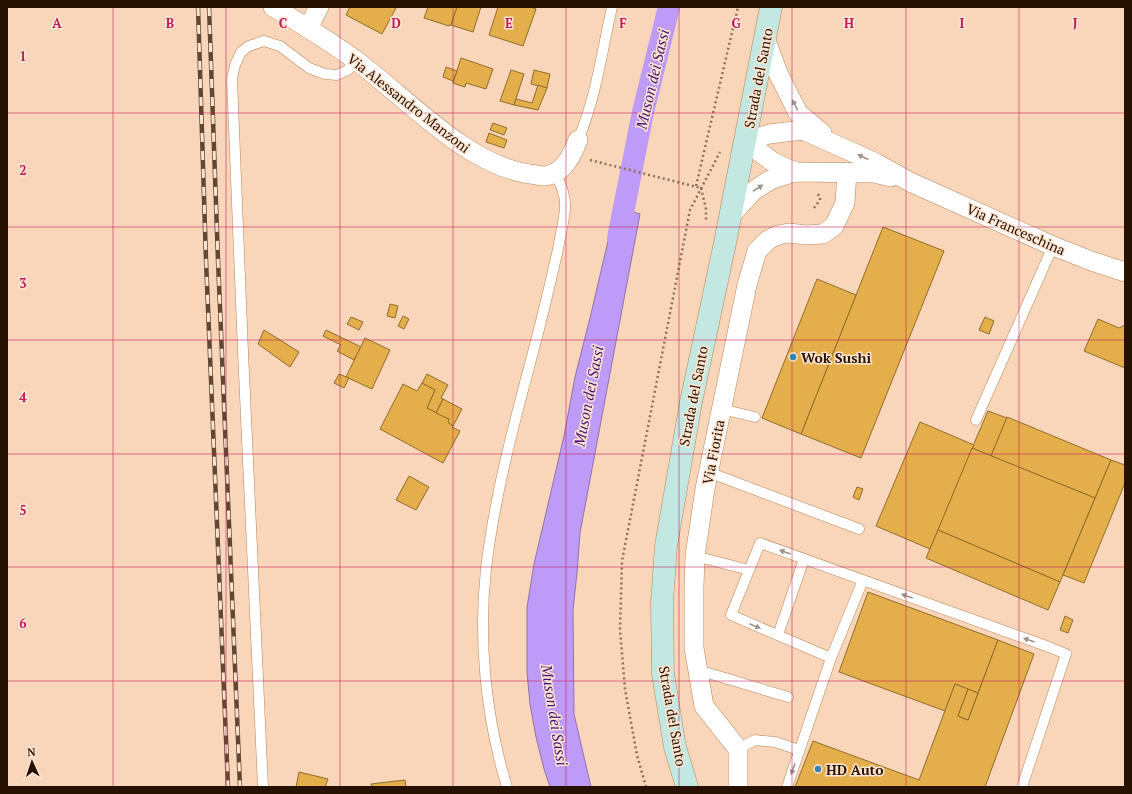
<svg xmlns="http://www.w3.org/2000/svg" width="1132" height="794" viewBox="0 0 1132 794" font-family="'PT Serif',serif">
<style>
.water{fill:#be9bf6;stroke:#9172ac}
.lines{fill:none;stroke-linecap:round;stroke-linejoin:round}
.canal{stroke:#be9bf6;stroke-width:22}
.building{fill:#e4af4a;stroke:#8e6c2c}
.lane-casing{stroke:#ba8455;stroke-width:11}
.street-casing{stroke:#ba8455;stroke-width:20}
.secondary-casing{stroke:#ba8455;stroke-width:23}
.path{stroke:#8c7059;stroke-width:2.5;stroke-dasharray:2 3;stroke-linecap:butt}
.lane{stroke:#fff;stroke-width:10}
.street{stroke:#fff;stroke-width:19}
.secondary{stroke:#c3e8e2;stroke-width:22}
.rail-casing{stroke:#614834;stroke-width:4.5}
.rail{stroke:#fee5d2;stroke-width:3;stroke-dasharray:9;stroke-linecap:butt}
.oneway{fill:#9e948d}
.grid{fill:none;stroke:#c2185b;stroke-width:1;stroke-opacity:0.55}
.poi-dot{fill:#3583b5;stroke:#fee5d2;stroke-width:1.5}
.labels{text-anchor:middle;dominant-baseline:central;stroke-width:3;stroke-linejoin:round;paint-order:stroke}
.street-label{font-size:14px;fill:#271201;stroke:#fee5d2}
.poi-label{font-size:14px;font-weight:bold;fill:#271201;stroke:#fee5d2;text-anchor:start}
.water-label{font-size:15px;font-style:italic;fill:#451277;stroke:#fee5d2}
.grid-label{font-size:13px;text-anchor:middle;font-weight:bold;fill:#c2185b;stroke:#fee5d2;stroke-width:3;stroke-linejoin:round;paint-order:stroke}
</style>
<rect width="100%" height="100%" fill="#f9d6b9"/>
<polygon class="water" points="616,207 640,214 580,533 577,573 573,610 574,714 591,787 550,787 544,769 536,737 530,704 527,672 527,607 534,564 564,436 575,377 590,318"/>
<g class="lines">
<polyline class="canal" points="618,238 643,112 669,7"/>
</g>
<g class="building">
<polygon points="350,7 394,7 396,8 382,34 346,15"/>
<polygon points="428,7 457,7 451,25 449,25 449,26 424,18"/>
<polygon points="457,7 481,7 473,32 451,25"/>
<polygon points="498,7 530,7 536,9 523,46 489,35"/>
<polygon points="461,58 493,69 486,89 466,83 465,87 453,83"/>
<polygon points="446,67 457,71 453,81 443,77"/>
<polygon points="511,70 524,74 514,105 500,101"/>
<polygon points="534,70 550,74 547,88 531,84"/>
<polygon points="538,85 547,88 538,110 514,105 516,99 532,103"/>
<polygon points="493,123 507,128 504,135 490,130"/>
<polygon points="489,133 507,140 504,148 486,142"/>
<polygon points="883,227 944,251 861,458 801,434"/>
<polygon points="817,279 856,295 801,434 762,418"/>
<polygon points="390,304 398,306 395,318 387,316"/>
<polygon points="403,316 409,319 404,329 398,326"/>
<polygon points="351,317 363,322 359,330 347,324"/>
<polygon points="985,317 994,321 989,334 979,330"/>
<polygon points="1098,319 1119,328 1125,325 1125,368 1084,351"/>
<polygon points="264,330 299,352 290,367 258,344"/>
<polygon points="326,330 361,347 354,360 337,351 341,345 323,336"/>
<polygon points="365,338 390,350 372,389 346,377"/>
<polygon points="339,374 349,378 344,388 334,383"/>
<polygon points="427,374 448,385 441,398 443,399 436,413 427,408 435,390 422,383"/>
<polygon points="422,383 435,390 427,408 449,419 448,422 453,426 452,427 460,431 443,463 380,429 403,384 417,391"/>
<polygon points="443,399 462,409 453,426 448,422 449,419 436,413"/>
<polygon points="988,411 1007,418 991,456 972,448"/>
<polygon points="1007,417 1111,460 1095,498 991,456"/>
<polygon points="920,422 974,445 930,549 876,526"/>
<polygon points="972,448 1095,498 1060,582 938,530"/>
<polygon points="1111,460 1125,465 1125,483 1084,583 1063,575"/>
<polygon points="409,476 429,487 416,510 396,500"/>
<polygon points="857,487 863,489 859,500 853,497"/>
<polygon points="938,530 1060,582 1048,610 926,558"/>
<polygon points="868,592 998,640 978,693 955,684 945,711 839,672"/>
<polygon points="1065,616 1073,620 1068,633 1060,630"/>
<polygon points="998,640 1034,654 985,787 795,787 813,741 919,780 955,684 968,689 958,716 968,720"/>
<polygon points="968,689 978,693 968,720 958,716"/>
<polygon points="299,772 328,779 325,787 296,787"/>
<polygon points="405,780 406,787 372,787 371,784"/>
</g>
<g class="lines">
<g class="lane-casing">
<g id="lane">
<path d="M 578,140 C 596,98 602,51 612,7"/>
<polyline points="721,409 755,417"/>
<polyline points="976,420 1053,246"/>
<polyline points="708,472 859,529"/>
<polyline points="695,556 749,570"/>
<polyline points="863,580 831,658 731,615 760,543 1049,647 1066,654 1022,787"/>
<polyline points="778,635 804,559"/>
<polyline points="698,670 788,697"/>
<polyline points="738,749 755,740 775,742 799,750"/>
<polyline points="263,787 243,352 232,79 235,65 241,52 249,46 264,41 280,46 309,68 325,74 337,75 348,70 355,59"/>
<path d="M 507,787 C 486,718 478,641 486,569 C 495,492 516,416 536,341 C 544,310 551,280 558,249 C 560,236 564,222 565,209 C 566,195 561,185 555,173"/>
<polyline points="787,787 831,658"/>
</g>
</g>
<g class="street-casing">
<g id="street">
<path d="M 273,7 C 300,23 328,40 354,59 C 405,96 466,165 529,174 C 534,174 540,176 544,176 C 563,175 572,155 578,140"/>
<polyline points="308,28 319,7"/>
<polyline points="765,38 778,73 798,113 822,133"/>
<polyline points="746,142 769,134 803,130 876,163 910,182 1053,246 1094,262 1125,272"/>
<polyline points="746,142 773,162 795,172"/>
<polyline points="731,215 753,191 770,180 795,172 874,173 891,177"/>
<polyline points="738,787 738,749 704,706 694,648 694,587 695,556 705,489 747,285 757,251 768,240 778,235 789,233 806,235 823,234 834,226 845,203 847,172"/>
</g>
</g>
<g class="secondary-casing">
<polyline id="secondary" points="687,787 675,747 663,674 662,602 666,546 691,402 725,243 771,7"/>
</g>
<g class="path">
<polyline points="590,160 701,188"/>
<polyline points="696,186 738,7"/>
<polyline points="701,188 706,209 706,220"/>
<polyline points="814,208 820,200 820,196 816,193"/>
<polyline points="646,787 637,755 625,689 620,630 622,561 690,210 720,152"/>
</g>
<use href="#lane" class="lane"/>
<use href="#street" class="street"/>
<use href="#secondary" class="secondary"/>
<g class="rail-casing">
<g id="rail">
<polyline points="198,7 206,260 228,787"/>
<polyline points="209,7 218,260 240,787"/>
</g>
</g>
<use href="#rail" class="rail"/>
</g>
<defs><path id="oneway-solid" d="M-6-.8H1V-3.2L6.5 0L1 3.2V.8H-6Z"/></defs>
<g class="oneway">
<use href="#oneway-solid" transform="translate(795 105) rotate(-117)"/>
<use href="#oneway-solid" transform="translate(863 157) rotate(-155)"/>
<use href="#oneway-solid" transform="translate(758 188) rotate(-33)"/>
<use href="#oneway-solid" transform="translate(785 552) rotate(-160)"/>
<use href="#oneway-solid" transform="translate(907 596) rotate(-160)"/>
<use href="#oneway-solid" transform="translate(755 626) rotate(23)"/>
<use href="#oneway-solid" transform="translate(1029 640) rotate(-160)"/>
<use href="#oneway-solid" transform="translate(793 769) rotate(109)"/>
</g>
<path class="grid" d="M 113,7 L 113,787M 226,7 L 226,787M 340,7 L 340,787M 453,7 L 453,787M 566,7 L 566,787M 679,7 L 679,787M 792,7 L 792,787M 906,7 L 906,787M 1019,7 L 1019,787M 7,113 L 1125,113M 7,227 L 1125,227M 7,340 L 1125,340M 7,454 L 1125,454M 7,567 L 1125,567M 7,681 L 1125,681"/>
<g class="poi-dot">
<circle cx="793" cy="357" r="4"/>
<circle cx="818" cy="769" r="4"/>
</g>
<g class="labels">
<g class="street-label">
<text transform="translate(758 78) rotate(-79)">Strada del Santo</text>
<text transform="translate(409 103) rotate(38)">Via Alessandro Manzoni</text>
<text transform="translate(1016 229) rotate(24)">Via Franceschina</text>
<text transform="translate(693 396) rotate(-79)">Strada del Santo</text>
<text transform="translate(713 452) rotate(-79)">Via Fiorita</text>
<text transform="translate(673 716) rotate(80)">Strada del Santo</text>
</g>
<g class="poi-label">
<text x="801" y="357">Wok Sushi</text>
<text x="826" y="769">HD Auto</text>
</g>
<g class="water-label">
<text transform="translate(652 79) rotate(-77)">Muson dei Sassi</text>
<text transform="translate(588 396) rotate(-79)">Muson dei Sassi</text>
<text transform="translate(555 715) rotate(81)">Muson dei Sassi</text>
</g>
</g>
<g class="grid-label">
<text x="57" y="28">A</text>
<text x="170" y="28">B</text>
<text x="283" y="28">C</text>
<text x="396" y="28">D</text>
<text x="509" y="28">E</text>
<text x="623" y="28">F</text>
<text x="736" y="28">G</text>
<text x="849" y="28">H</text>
<text x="962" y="28">I</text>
<text x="1075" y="28">J</text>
<text x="23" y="61">1</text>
<text x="23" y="175">2</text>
<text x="23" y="288">3</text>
<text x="23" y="402">4</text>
<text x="23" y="515">5</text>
<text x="23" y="628">6</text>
</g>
<rect width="1132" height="794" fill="none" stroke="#271201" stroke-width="16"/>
<g transform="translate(32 762) rotate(357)" stroke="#fee5d2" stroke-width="3" paint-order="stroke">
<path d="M0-3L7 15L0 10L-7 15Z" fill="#271201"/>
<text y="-6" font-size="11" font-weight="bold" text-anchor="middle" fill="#271201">N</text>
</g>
</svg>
